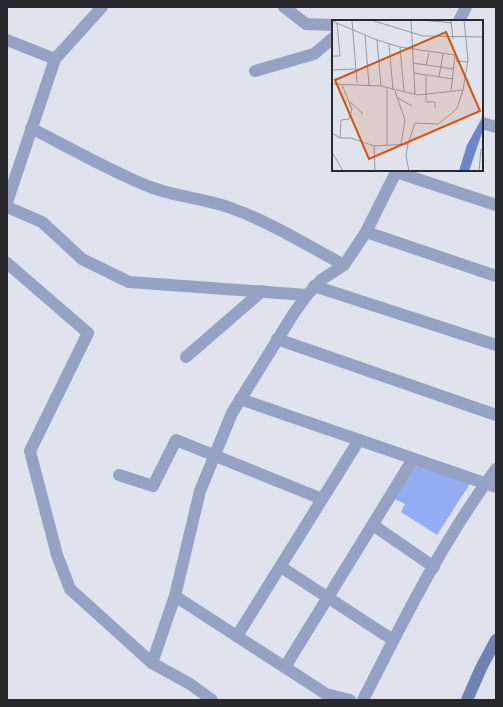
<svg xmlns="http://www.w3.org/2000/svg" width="503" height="707" viewBox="0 0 503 707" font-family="'Exo 2',sans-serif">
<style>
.green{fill:#93adf4}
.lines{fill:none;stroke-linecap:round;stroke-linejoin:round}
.street{stroke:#95a2c3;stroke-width:12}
.secondary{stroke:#7082b2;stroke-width:12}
.inset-road{fill:none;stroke:#9699a1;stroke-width:1}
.view{fill:#d5540f;fill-opacity:0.15;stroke:#d5540f;stroke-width:2}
.inset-edge{fill:none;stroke:#28292d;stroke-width:2}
</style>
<rect width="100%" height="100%" fill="#dfe3ee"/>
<polygon class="green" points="421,465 471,482 437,535 401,512 405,504 395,499 412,468"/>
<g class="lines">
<g class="street">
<polyline points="284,7 306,24 333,25"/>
<polyline points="459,21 466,7"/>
<polyline points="7,40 55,59"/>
<polyline points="255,71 314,54 333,38"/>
<polyline points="482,123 496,127"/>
<path d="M 31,128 C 68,147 105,168 143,184 C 171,197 202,197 231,208 C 270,222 307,245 344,265"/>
<polyline points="396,172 496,205"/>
<polyline points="7,202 55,59 102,7"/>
<polyline points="7,207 42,222 82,259 129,282 307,295"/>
<polyline points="366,232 496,276"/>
<polyline points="7,263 88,333 30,451 57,555 70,589 152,663 190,684 212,700"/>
<polyline points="314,286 496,345"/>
<polyline points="277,339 496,415"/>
<polyline points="186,357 262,291"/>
<polyline points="240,399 496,487"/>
<polyline points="119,475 153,486 176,440 322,499"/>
<polyline points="373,525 434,567"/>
<polyline points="281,567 393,640"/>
<polyline points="175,596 326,694 350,700"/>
<polyline points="237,636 359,440"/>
<polyline points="152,663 175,596 200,491 232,413 294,313 307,295 321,280 344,265 366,232 397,170"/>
<polyline points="285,667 413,459"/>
<path d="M 363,700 C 403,621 443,540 496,469"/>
</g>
<polyline class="secondary" points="467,700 481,668 496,640"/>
</g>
<g transform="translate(332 20)">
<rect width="151" height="151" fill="#dfe3ee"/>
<path d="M 151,96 L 151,110 L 137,151 L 127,151 L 135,125 Z" fill="#6c85cd"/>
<path class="inset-road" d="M 20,0 L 25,63M 39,0 L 91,16 L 151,17M 79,0 L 83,74M 89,0 L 120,3M 119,0 L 121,19M 0,1 L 45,20 L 68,27M 33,15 L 37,65M 45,20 L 49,66M 57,24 L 61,70M 0,36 L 8,36 L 5,3M 124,41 L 136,42M 81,43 L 122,49M 94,45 L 97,33M 0,50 L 23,49M 82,53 L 121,59M 94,55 L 94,82 L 103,82 L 103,88M 107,57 L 111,34M 0,64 L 49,66 L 86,75 L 131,70M 63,71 L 73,100 L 69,124M 72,72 L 68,27 L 123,35 L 119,71M 66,78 L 80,86M 18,82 L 31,94M 0,113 L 8,118 L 9,100 L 17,99 L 20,89 L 10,65M 8,118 L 19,118 L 42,126 L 76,124 L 83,103 L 106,104 L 120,93 L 125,88 L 131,70 L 136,40 L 132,0M 76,124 L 74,136 L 77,151M 55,125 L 55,67M 42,126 L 43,151M 0,132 L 11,151M 147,151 L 149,129 L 151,130"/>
<path class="view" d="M 114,12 L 148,91 L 37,139 L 3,60 Z"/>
<rect width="151" height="151" class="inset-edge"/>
</g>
<rect width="503" height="707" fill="none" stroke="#28292d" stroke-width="16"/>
</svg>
